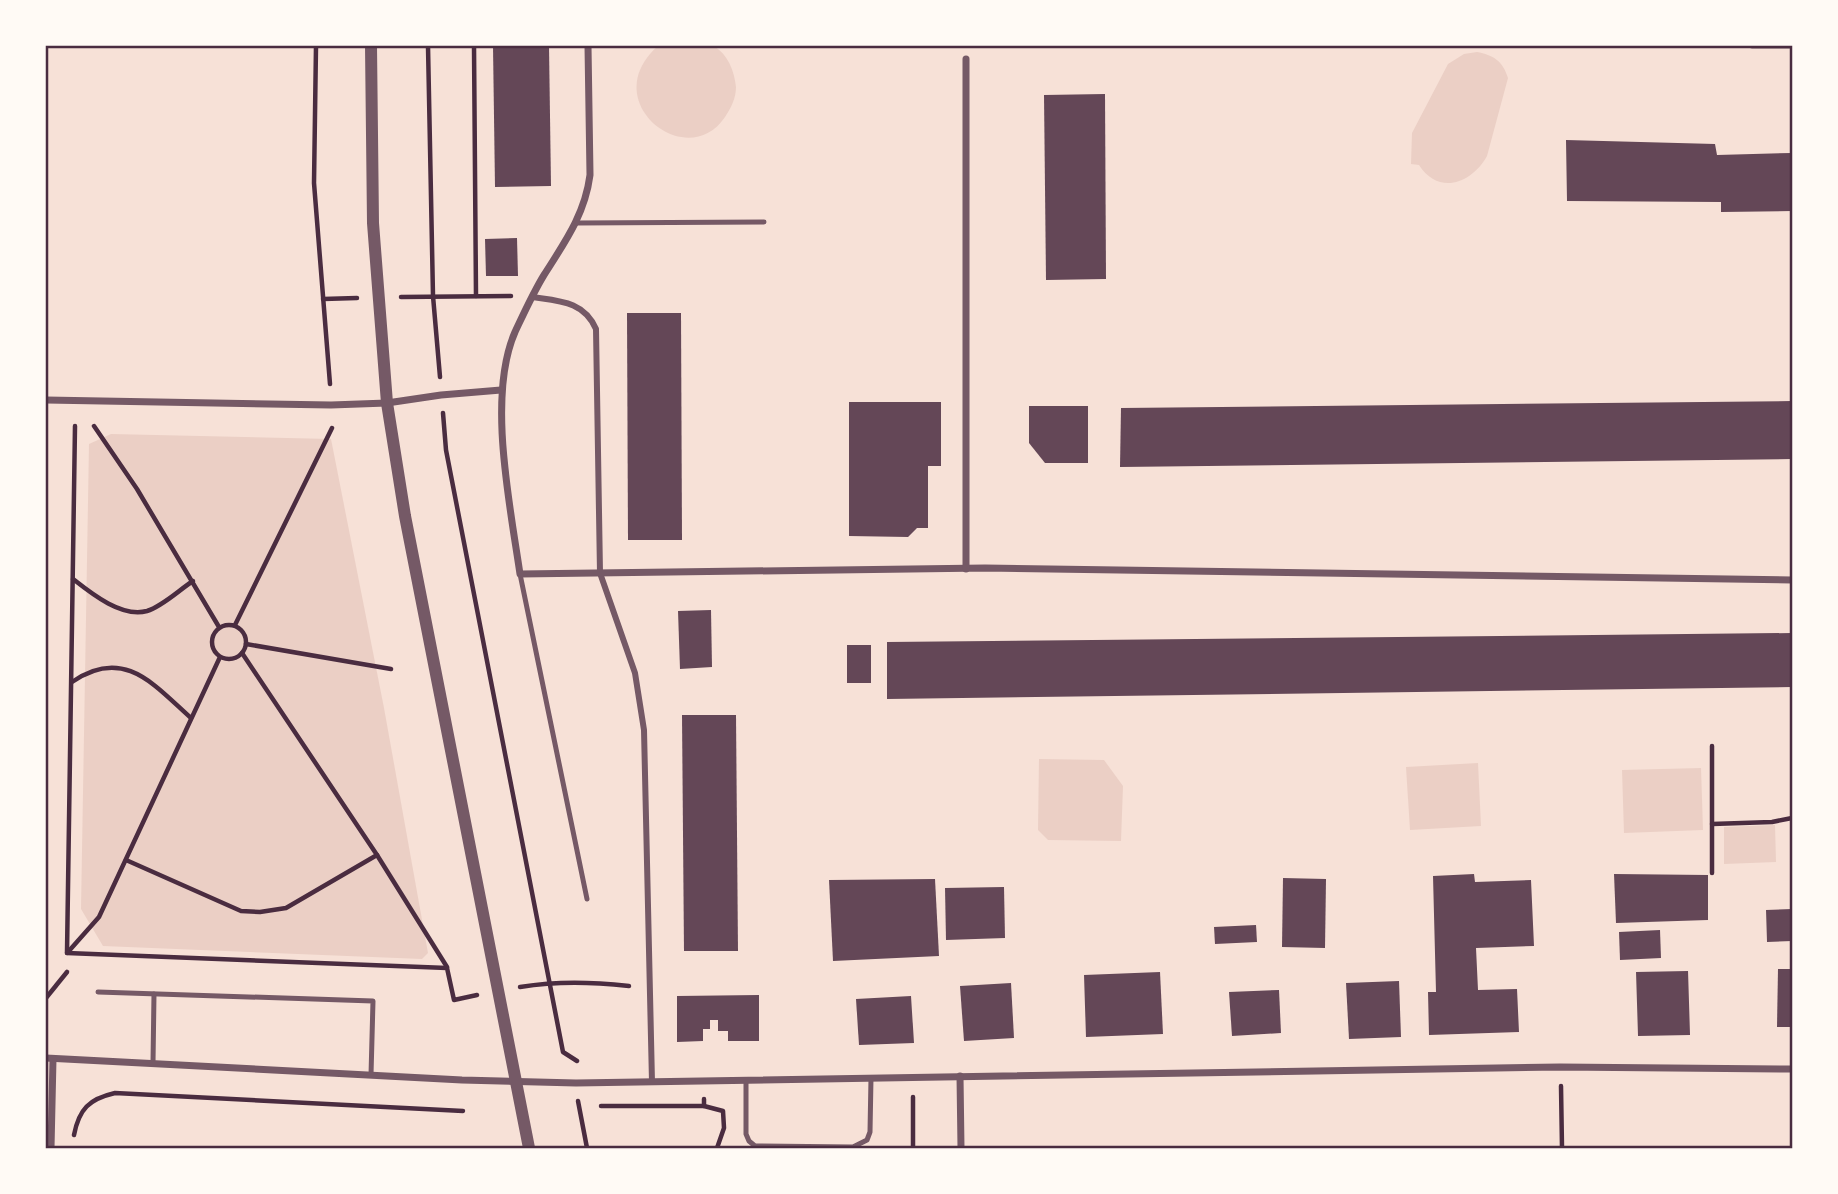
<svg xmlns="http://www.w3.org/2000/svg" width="1838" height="1194" viewBox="0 0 1838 1194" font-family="Helvetica,sans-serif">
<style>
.green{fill:#ebcfc5}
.building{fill:#644757}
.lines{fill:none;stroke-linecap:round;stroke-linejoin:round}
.path{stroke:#4a2c40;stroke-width:4.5}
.service{stroke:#755966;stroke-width:5}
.pedestrian{stroke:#755966;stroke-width:6}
.minor{stroke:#755966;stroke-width:7}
.tertiary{stroke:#755966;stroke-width:12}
.neatline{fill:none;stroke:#4a2c40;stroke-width:2.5}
</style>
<rect width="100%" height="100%" fill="#f7e1d7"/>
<g class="green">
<path d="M 658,46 L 714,46 C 728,55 734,70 736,87 C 736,98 731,108 725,117 C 687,174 595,101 658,46 Z"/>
<path d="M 1477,52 C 1493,55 1503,61 1508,78 L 1487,156 C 1472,183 1439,196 1419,165 L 1411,164 L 1412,133 L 1448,64 L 1464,54 Z"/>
<polygon points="111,434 331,439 384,708 428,953 422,959 103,946 81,909 89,444"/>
<polygon points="1039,759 1104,760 1123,786 1121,841 1048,840 1038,830"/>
<polygon points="1478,763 1481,826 1410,830 1406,767"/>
<polygon points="1701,768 1703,830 1624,833 1622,770"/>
<polygon points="1775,825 1776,862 1724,864 1724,827"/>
</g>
<g class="building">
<polygon points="493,46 549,46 551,186 495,187"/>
<polygon points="1105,94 1106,279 1046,280 1044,95"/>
<polygon points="1566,140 1715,144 1717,155 1792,153 1792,211 1721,212 1721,202 1567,201"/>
<polygon points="517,238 518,276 486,276 485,239"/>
<polygon points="627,313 681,313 682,540 628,540"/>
<polygon points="1792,401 1792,459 1120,467 1121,408"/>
<polygon points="849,402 941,402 941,466 928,466 928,528 917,528 908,537 849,536"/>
<polygon points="1029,406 1088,406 1088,463 1045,463 1029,443"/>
<polygon points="711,610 712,667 680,669 678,611"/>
<polygon points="1792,633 1792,687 887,699 887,642"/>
<rect x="847" y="645" width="24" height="38"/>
<polygon points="682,715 736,715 738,951 684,951"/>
<polygon points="1474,874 1475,882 1531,880 1534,946 1476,948 1478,990 1517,989 1519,1032 1429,1035 1428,992 1436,992 1433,876"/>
<polygon points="1614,874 1708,875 1708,920 1616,923"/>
<polygon points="1283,878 1326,879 1325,948 1282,947"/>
<polygon points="935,879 939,956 833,961 829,880"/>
<polygon points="1004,887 1005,938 946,940 945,888"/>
<polygon points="1792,909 1792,941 1767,942 1766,910"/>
<polygon points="1256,925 1257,942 1215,944 1214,927"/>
<polygon points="1660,930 1661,958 1620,960 1619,932"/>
<polygon points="1778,969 1792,969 1792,1027 1777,1027"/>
<polygon points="1688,971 1690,1035 1638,1036 1636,972"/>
<polygon points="1160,972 1163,1034 1086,1037 1084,975"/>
<polygon points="1399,981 1401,1037 1349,1039 1346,983"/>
<polygon points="1011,983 1014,1038 964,1041 960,986"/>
<polygon points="1279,990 1281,1033 1232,1036 1229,992"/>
<polygon points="759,995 759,1041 728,1041 728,1031 718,1031 718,1020 710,1020 710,1029 703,1029 703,1041 677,1042 677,996"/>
<polygon points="911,996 914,1043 859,1045 856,999"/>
</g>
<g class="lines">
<g class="path">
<polyline points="316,46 314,183 330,384"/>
<polyline points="428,46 433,296 440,377"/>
<polyline points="474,46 476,296"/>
<polyline points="401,297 511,296"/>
<polyline points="323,299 357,298"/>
<polyline points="443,413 446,450 563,1052 577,1061"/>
<polyline points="94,426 137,489 219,627"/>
<path d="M 73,579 C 92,594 122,618 147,611 C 163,606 179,590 193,581"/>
<circle cx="229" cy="642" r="17"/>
<polyline points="235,625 332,428"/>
<polyline points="246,644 391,669"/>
<polyline points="242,653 377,855 447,967"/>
<path d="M 72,682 C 124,646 154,685 191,718"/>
<polyline points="1712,746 1712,873"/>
<polyline points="1712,824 1772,822 1792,818"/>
<polyline points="126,860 241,911 260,912 286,908 377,855"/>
<polyline points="68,952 99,917 220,657"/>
<polyline points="67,953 447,968 454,1000 477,995"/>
<polyline points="67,953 75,426"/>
<path d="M 520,987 C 558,981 591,982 629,986"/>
<polyline points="46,998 67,972"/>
<polyline points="1561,1086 1562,1148"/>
<polyline points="913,1097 913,1148"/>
<polyline points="578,1101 587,1148"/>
<polyline points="601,1106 704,1106 704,1099"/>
<polyline points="704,1106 723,1111 724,1128 717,1148"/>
<path d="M 74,1135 C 79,1109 89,1099 115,1093 L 463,1111"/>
</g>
<g class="service">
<polyline points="1752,46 1792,46"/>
<polyline points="577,223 764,222"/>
<polyline points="520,574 587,899"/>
<polyline points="98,992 373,1001 371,1075"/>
<polyline points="153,1063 154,994"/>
<polyline points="746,1080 746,1134 749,1141 755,1146 853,1147 867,1140 870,1132 871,1078"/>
</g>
<path class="pedestrian" d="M 532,297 C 559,301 584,301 596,329 L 600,573 L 635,673 L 644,730 L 652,1082"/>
<g class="minor">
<path d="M 588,46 L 590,175 C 585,214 565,242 544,275 C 533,293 524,313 515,332 C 487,396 510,505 520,574 L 985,568 L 1792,580"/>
<polyline points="966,59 966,569"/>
<polyline points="46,400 331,405 387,403 441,395 501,390"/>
<polyline points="46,1058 462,1080 576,1083 1560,1067 1792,1069"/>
<polyline points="960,1076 961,1148"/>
<polyline points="51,1148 53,1059"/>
</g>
<polyline class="tertiary" points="371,46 373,223 387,403 405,516 529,1148"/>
</g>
<rect width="1838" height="1194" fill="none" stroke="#fffaf5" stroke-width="94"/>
<rect x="47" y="47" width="1744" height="1100" class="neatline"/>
</svg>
